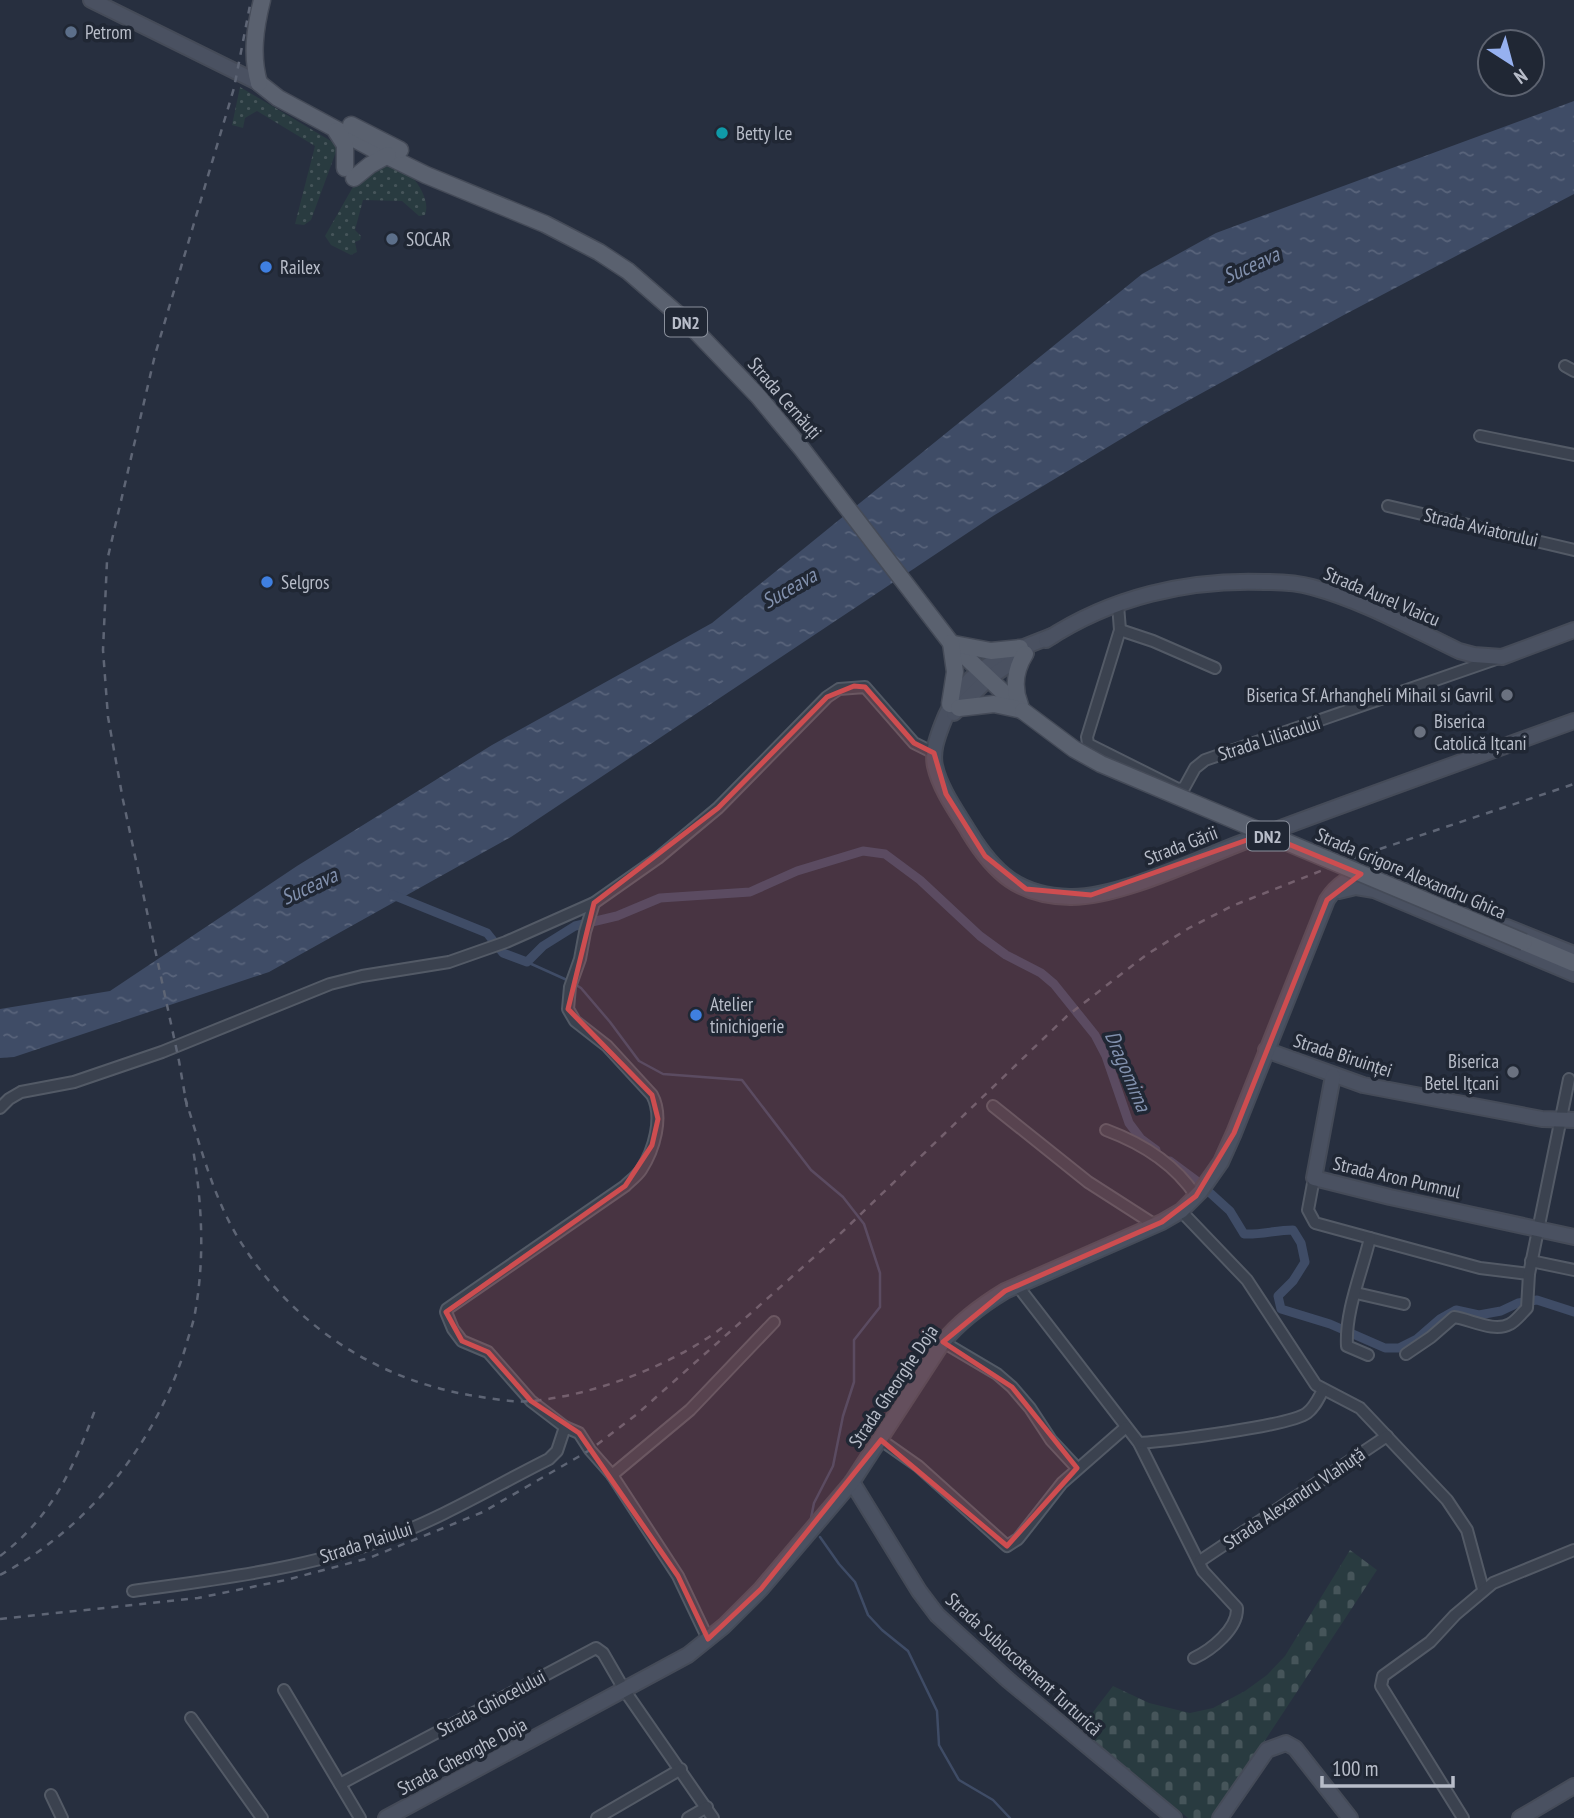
<svg xmlns="http://www.w3.org/2000/svg" width="1574" height="1818" viewBox="0 0 1574 1818" font-family="'PT Sans Narrow',sans-serif">
<style>
.grass{fill:url(#grass-dots)}
.cemetery{fill:url(#cemetery-stones)}
.water{fill:url(#water-ripples)}
.lines{fill:none;stroke-linecap:round;stroke-linejoin:round}
.stream{stroke:#3f4c66;stroke-width:2.5}
.canal{stroke:#3f4c66;stroke-width:9}
.street-casing{stroke:#535a66;stroke-width:14}
.secondary-casing{stroke:#454b58;stroke-width:18}
.primary-casing{stroke:#454b58;stroke-width:19}
.street{stroke:#3b424f;stroke-width:10}
.secondary{stroke:#4a5161;stroke-width:14}
.primary{stroke:#5a616f;stroke-width:16}
.rail{stroke:#5e6575;stroke-width:2.5;stroke-dasharray:7 7;stroke-linecap:butt}
.primary-bridge-casing{stroke:#454b58;stroke-width:19;stroke-linecap:butt}
.primary-bridge{stroke:#5a616f;stroke-width:16}
.marked{fill:#ce4d50;fill-opacity:0.2;stroke:#ce4d50;stroke-width:5;stroke-linejoin:round}
.service-dot{fill:#5c6f8a;stroke:#202734;stroke-width:2.5}
.culture-dot{fill:#0f9aa8;stroke:#202734;stroke-width:2.5}
.shop-dot{fill:#3f7fe0;stroke:#202734;stroke-width:2.5}
.worship-dot{fill:#6b7280;stroke:#202734;stroke-width:2.5}
.labels{text-anchor:middle;dominant-baseline:central;stroke-width:7;stroke-linejoin:round;paint-order:stroke}
.shield{fill:#202734;stroke:#8a909c;stroke-width:2}
.shield-label{font-size:18px;font-weight:bold;fill:#b8bdc9}
.poi-label{font-size:19px;fill:#b8bdc9;stroke:#202734;text-anchor:start}
.street-label{font-size:19px;fill:#b8bdc9;stroke:#202734}
.water-label{font-size:21px;font-style:italic;fill:#8291ae;stroke:#202734}
</style>
<defs>
<pattern id="grass-dots" width="8" height="8" patternUnits="userSpaceOnUse" patternTransform="scale(1.75)"><rect width="8" height="8" fill="#293b40"/><path d="M2 2h.1M6 6h.1" fill="none" stroke="#46555a" stroke-width="1.8" stroke-linecap="round"/></pattern>
<pattern id="cemetery-stones" width="16" height="16" patternUnits="userSpaceOnUse" patternTransform="scale(1.75)"><rect width="16" height="16" fill="#293b40"/><path d="M2 7V4a2 2 0 0 1 4 0v3zM10 15v-3a2 2 0 0 1 4 0v3z" fill="#46555a"/></pattern>
<pattern id="water-ripples" width="26" height="14" patternUnits="userSpaceOnUse" patternTransform="scale(1.75)"><rect width="26" height="14" fill="#3f4c66"/><path d="M2 4q2-2 4 0t4 0M15 11q2-2 4 0t4 0" fill="none" stroke="#59647b"/></pattern>
</defs>
<rect width="100%" height="100%" fill="#272f3f"/>
<g class="grass">
<polygon points="240,87 336,144 337,149 311,220 304,225 295,224 315,146 257,111 245,118 243,128 232,125"/>
<path d="M 380,163 C 390,167 406,171 413,178 C 421,187 430,204 425,215 L 419,216 L 402,201 L 363,200 L 355,230 L 361,236 L 360,240 L 355,242 L 357,252 L 351,255 L 331,245 L 325,236 L 354,185 Z"/>
</g>
<polygon class="cemetery" points="1350,1550 1377,1570 1214,1818 1188,1818 1080,1729 1113,1686 1149,1703 1190,1713 1213,1708 1245,1691 1267,1675 1285,1656"/>
<polygon class="water" points="1574,101 1574,194 1342,316 1151,421 993,516 511,837 269,972 14,1057 0,1058 0,1009 110,991 297,866 492,745 712,623 1142,274 1216,233"/>
<g class="lines">
<g class="stream">
<polyline points="527,962 567,980"/>
<polyline points="573,983 581,988 610,1022 639,1061 663,1074 742,1080 811,1170 843,1197 864,1224 880,1273 880,1307 854,1340 854,1382 843,1416 833,1466 814,1503 811,1518"/>
<polyline points="820,1537 839,1564 855,1582 868,1615 882,1630 908,1651 937,1711 939,1745 959,1780 993,1800 1010,1818"/>
</g>
<g class="canal">
<polyline points="393,895 487,933 503,953 527,962 543,946 575,926 617,916 660,898 750,892 797,871 863,851 885,854 920,880 980,936 1006,955 1041,973 1054,984 1095,1035 1106,1056 1129,1123 1141,1139 1156,1150"/>
<path d="M 1170,1161 L 1197,1181 L 1230,1211 L 1244,1234 C 1261,1235 1276,1230 1293,1230 L 1301,1243 L 1305,1262 L 1293,1281 L 1278,1296 L 1281,1309 L 1330,1324 L 1385,1348 L 1399,1348 L 1417,1339 L 1440,1319 L 1456,1310 L 1479,1315 L 1501,1311 L 1518,1303 L 1537,1300 L 1574,1312"/>
</g>
<g class="street-casing">
<g id="street">
<polyline points="1565,366 1574,371"/>
<polyline points="1480,436 1574,455"/>
<polyline points="1388,506 1574,550"/>
<polyline points="1118,605 1120,630 1087,737 1088,744 1178,789 1184,788 1195,768 1205,760 1499,658"/>
<polyline points="1120,630 1153,641 1215,668"/>
<path d="M 594,903 L 585,932 L 580,959 L 570,987 L 568,1009 L 575,1021 L 607,1046 L 652,1095 C 664,1117 654,1150 641,1170 C 637,1176 630,1181 625,1186 L 447,1309 L 446,1312 L 453,1329 L 462,1341 L 488,1352 L 531,1401 L 565,1427 L 579,1433 L 590,1450 L 612,1475 L 678,1576 L 708,1639"/>
<polyline points="993,1106 1088,1182 1155,1225"/>
<polyline points="0,1108 9,1099 21,1092 74,1082 162,1052 330,984 362,976 449,962 506,942 594,903 658,858 718,808 827,697 839,689 865,687 914,743 934,753"/>
<path d="M 1106,1130 C 1141,1143 1175,1164 1196,1196"/>
<polyline points="1314,1178 1308,1210 1315,1223 1480,1268 1529,1274"/>
<polyline points="1181,1211 1247,1280 1316,1385 1360,1408 1447,1500 1467,1530 1483,1589"/>
<polyline points="1531,1261 1574,1270"/>
<path d="M 1017,1285 L 1139,1443 L 1203,1571 L 1237,1608 C 1238,1629 1211,1650 1194,1658"/>
<polyline points="1356,1293 1404,1304"/>
<polyline points="943,1342 997,1374 1012,1387 1030,1408 1051,1440 1077,1468"/>
<path d="M 1406,1354 L 1431,1337 L 1454,1317 C 1470,1319 1494,1333 1510,1324 C 1516,1321 1522,1313 1527,1308 L 1529,1274 L 1569,1079"/>
<path d="M 1368,1355 L 1347,1346 C 1345,1311 1362,1272 1370,1238"/>
<polyline points="881,1440 918,1466 1007,1546 1018,1539 1062,1483 1126,1427"/>
<path d="M 1139,1443 C 1167,1441 1290,1426 1307,1413 C 1315,1407 1318,1399 1323,1390"/>
<polyline points="612,1475 690,1410 774,1322"/>
<polyline points="1200,1561 1387,1436"/>
<path d="M 133,1591 C 218,1579 305,1569 385,1539 C 442,1518 495,1486 549,1459 L 557,1451 L 565,1427"/>
<polyline points="284,1690 360,1818"/>
<polyline points="191,1718 262,1818"/>
<polyline points="340,1784 596,1648 603,1653 625,1691 713,1818"/>
<polyline points="51,1795 62,1818"/>
<polyline points="597,1818 681,1769"/>
<polyline points="688,1818 707,1807"/>
<polyline points="1463,1818 1381,1686 1383,1676 1430,1642 1455,1615 1493,1583 1574,1550"/>
</g>
</g>
<g class="secondary-casing">
<g id="secondary">
<polyline points="91,0 259,83"/>
<path d="M 1052,636 C 1000,656 963,669 942,725 C 937,738 932,752 935,766 C 940,789 957,812 969,832 C 994,873 1019,896 1070,897 C 1119,898 1198,859 1246,841 C 1355,800 1464,761 1574,721"/>
<path d="M 1046,640 C 1111,597 1188,579 1265,582 C 1280,582 1298,583 1312,587 C 1364,601 1411,628 1459,651 L 1474,655 L 1502,657 L 1574,630"/>
<polyline points="954,713 989,678 1026,653"/>
<polyline points="1339,891 1356,887 1374,890 1574,974"/>
<polyline points="1507,927 1574,954"/>
<polyline points="1266,1050 1363,1085 1542,1119 1574,1120"/>
<polyline points="1333,1076 1314,1178 1390,1197 1574,1237"/>
<polyline points="852,1482 919,1591 937,1615 1008,1680 1174,1818"/>
<path d="M 386,1818 L 688,1655 L 724,1626 L 761,1589 L 852,1482 L 943,1342 C 960,1321 982,1305 1005,1291 L 1162,1222 L 1181,1211 L 1200,1192 L 1221,1162 L 1234,1133 L 1327,900 C 1336,886 1350,875 1367,874"/>
<polyline points="1220,1818 1267,1750 1286,1743 1295,1748 1350,1818"/>
<polyline points="1520,1818 1574,1786"/>
</g>
</g>
<g class="primary-casing">
<g id="primary">
<polyline points="259,83 278,98 371,148 426,175 545,224 599,252 628,271 688,323 758,396 802,449 951,643 1023,711"/>
<path d="M 259,83 C 251,56 255,28 262,0"/>
<polyline points="351,125 400,150"/>
<polyline points="336,131 345,145 345,168"/>
<polyline points="354,178 370,165 388,155"/>
<polyline points="954,644 991,651 1020,648"/>
<polyline points="950,704 955,672 951,643"/>
<path d="M 1020,705 C 1013,688 1015,670 1025,654"/>
<polyline points="959,708 994,704 1022,710"/>
<polyline points="1524,942 1574,963"/>
</g>
</g>
<use href="#street" class="street"/>
<use href="#secondary" class="secondary"/>
<use href="#primary" class="primary"/>
<g class="rail">
<path d="M 185,1098 C 200,1144 212,1194 237,1236 C 288,1321 372,1378 469,1395 C 489,1398 512,1403 532,1401 C 596,1395 676,1364 727,1324"/>
<polyline points="187,1107 179,1061 123,800 108,717 103,650 107,561 155,355 234,88 251,0"/>
<path d="M 0,1556 C 52,1517 73,1469 95,1410"/>
<path d="M 0,1575 C 88,1529 156,1443 185,1349 C 188,1337 193,1325 195,1313 C 205,1258 202,1204 193,1149"/>
<polyline points="0,1619 198,1598 286,1580 369,1558 483,1512 590,1450 636,1415 839,1235 1067,1016 1146,955 1189,928 1232,906 1356,857 1574,784"/>
</g>
<g class="primary-bridge-casing">
<polyline id="primary-bridge" points="1023,711 1074,749 1101,764 1524,942"/>
</g>
<use href="#primary-bridge" class="primary-bridge"/>
</g>
<path class="marked" d="M 854,686 L 865,687 L 914,743 L 934,753 L 946,794 L 985,856 L 1026,889 L 1091,895 L 1264,834 L 1361,874 L 1327,900 L 1234,1133 L 1196,1196 L 1162,1222 L 1005,1291 L 943,1342 L 1012,1387 L 1077,1468 L 1007,1546 L 881,1440 L 761,1589 L 708,1639 L 678,1576 L 579,1433 L 531,1401 L 488,1352 L 462,1341 L 446,1312 L 625,1186 L 652,1145 L 658,1119 L 652,1095 L 568,1009 L 594,903 L 718,808 L 827,697 Z"/>
<g class="service-dot">
<circle cx="71" cy="32" r="7"/>
<circle cx="392" cy="239" r="7"/>
</g>
<circle class="culture-dot" cx="722" cy="133" r="7"/>
<g class="shop-dot">
<circle cx="266" cy="267" r="7"/>
<circle cx="267" cy="582" r="7"/>
<circle cx="696" cy="1015" r="7"/>
</g>
<g class="worship-dot">
<circle cx="1507" cy="695" r="7"/>
<circle cx="1420" cy="732" r="7"/>
<circle cx="1513" cy="1072" r="7"/>
</g>
<g class="labels">
<g class="shield">
<rect x="665" y="307.5" width="42" height="29" rx="5"/>
<rect x="1247" y="821.5" width="42" height="29" rx="5"/>
</g>
<g class="shield-label">
<text x="686" y="322">DN2</text>
<text x="1268" y="836">DN2</text>
</g>
<g class="poi-label">
<text x="85" y="32">Petrom</text>
<text x="736" y="133">Betty Ice</text>
<text x="406" y="239">SOCAR</text>
<text x="280" y="267">Railex</text>
<text x="281" y="582">Selgros</text>
<text x="1493" y="695" text-anchor="end">Biserica Sf. Arhangheli Mihail si Gavril</text>
<text x="1434" y="721">Biserica<tspan x="1434" dy="22">Catolică Ițcani</tspan></text>
<text x="710" y="1004">Atelier<tspan x="710" dy="22">tinichigerie</tspan></text>
<text x="1499" y="1061" text-anchor="end">Biserica<tspan x="1499" dy="22">Betel Iţcani</tspan></text>
</g>
<g class="street-label">
<text transform="translate(785 398) rotate(49)">Strada Cernăuți</text>
<text transform="translate(1481 527) rotate(13)">Strada Aviatorului</text>
<text transform="translate(1382 596) rotate(23)">Strada Aurel Vlaicu</text>
<text transform="translate(1269 738) rotate(-18)">Strada Liliacului</text>
<text transform="translate(1181 845) rotate(-21)">Strada Gării</text>
<text transform="translate(1411 873) rotate(23)">Strada Grigore Alexandru Ghica</text>
<text transform="translate(1343 1055) rotate(18)">Strada Biruinței</text>
<text transform="translate(1397 1177) rotate(13)">Strada Aron Pumnul</text>
<text transform="translate(893 1386) rotate(-56)">Strada Gheorghe Doja</text>
<text transform="translate(1294 1498) rotate(-34)">Strada Alexandru Vlahuță</text>
<text transform="translate(366 1542) rotate(-18)">Strada Plaiului</text>
<text transform="translate(1024 1664) rotate(42)">Strada Sublocotenent Turturică</text>
<text transform="translate(491 1703) rotate(-28)">Strada Ghiocelului</text>
<text transform="translate(462 1756) rotate(-28)">Strada Gheorghe Doja</text>
</g>
<g class="water-label">
<text transform="translate(1251 265) rotate(-24)">Suceava</text>
<text transform="translate(789 588) rotate(-30)">Suceava</text>
<text transform="translate(309 886) rotate(-25)">Suceava</text>
<text transform="translate(1128 1071) rotate(67)">Dragomirna</text>
</g>
</g>
<g transform="translate(1511 63) rotate(144)"><circle r="33" fill="#202734" stroke="#5d6370" stroke-width="2"/>
<path d="M0-5L12 26L0 18L-12 26Z" fill="#96b1f0"/>
<text y="-10" font-size="19" font-weight="bold" text-anchor="middle" fill="#b8bdc9">N</text>
</g>
<path d="M1322 1776v10h131v-10" fill="none" stroke="#b8bdc9" stroke-width="3.5"/>
<text x="1332" y="1776" font-size="21" fill="#b8bdc9" stroke="#202734" stroke-width="5" paint-order="stroke">100 m</text>
</svg>
